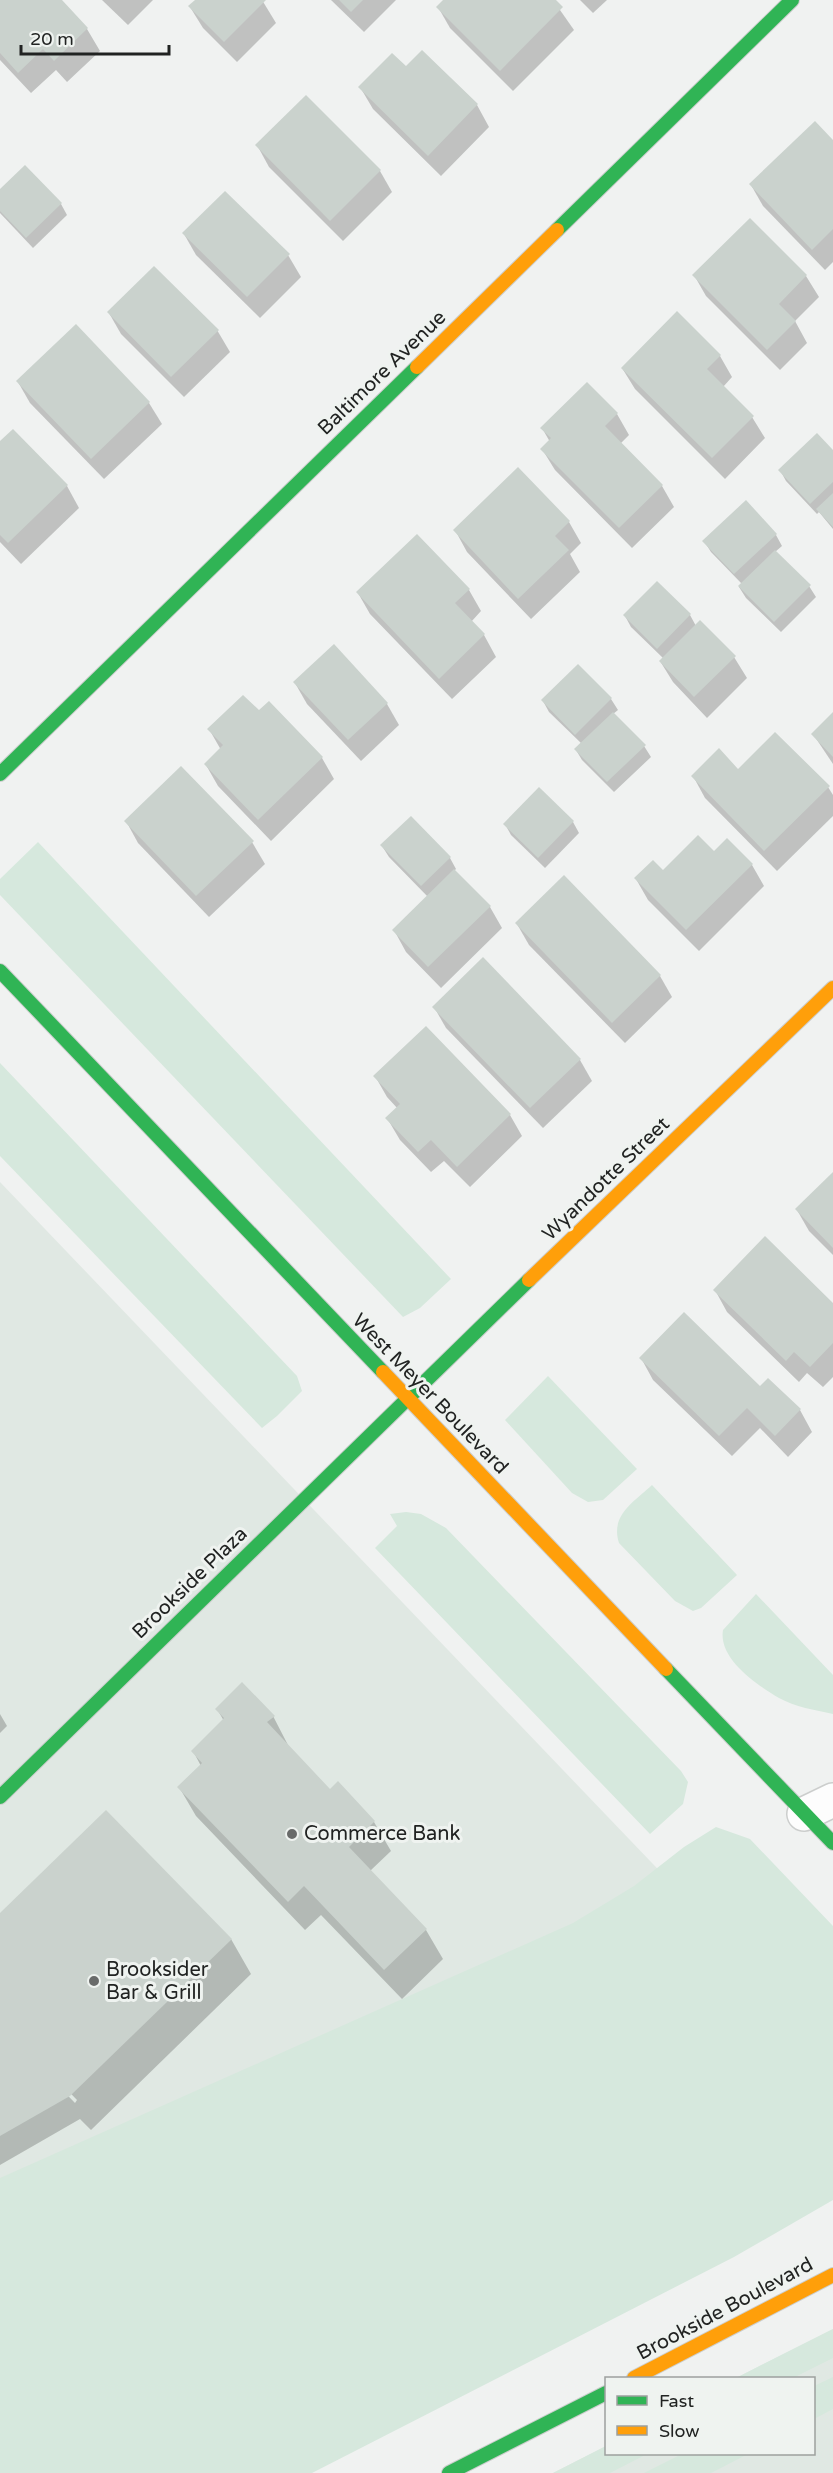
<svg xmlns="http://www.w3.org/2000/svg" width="833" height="2473" viewBox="0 0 833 2473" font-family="'Varela Round',sans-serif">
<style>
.built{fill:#e0e8e3}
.green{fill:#d6e8dd}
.shadow{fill:#0003}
.building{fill:#cad2cd}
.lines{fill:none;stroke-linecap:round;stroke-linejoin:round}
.street-casing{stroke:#cccecd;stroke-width:36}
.fast-casing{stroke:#cccecd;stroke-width:16}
.slow-casing{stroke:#cccecd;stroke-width:16}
.street{stroke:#fdfdfd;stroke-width:33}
.fast{stroke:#30b455;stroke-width:14}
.slow{stroke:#ff9f0a;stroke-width:14}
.poi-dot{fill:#696b6a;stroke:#eff3f0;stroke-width:2}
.labels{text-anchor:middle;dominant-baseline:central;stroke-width:6;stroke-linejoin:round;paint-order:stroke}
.street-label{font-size:20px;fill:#212322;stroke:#eff3f0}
.poi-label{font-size:20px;fill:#212322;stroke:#eff3f0;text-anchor:start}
</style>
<rect width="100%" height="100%" fill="#f0f2f1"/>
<g class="built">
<polygon points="0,1182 675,1887 0,2197"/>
<polygon points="833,2329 833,2473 553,2473 606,2446 606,2454 814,2454 814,2378 736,2378"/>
</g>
<g class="green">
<polygon points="38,842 451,1279 420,1308 403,1317 0,895 0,879"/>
<polygon points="0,1063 297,1376 302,1391 277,1416 262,1428 0,1156"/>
<polygon points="548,1376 637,1469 603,1500 588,1502 572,1493 505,1420"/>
<path d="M 652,1485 L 737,1575 L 701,1608 L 693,1611 L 675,1601 L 619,1543 C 610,1515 634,1502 652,1485 Z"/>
<polygon points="406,1512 421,1514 446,1528 681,1771 688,1782 683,1804 650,1834 375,1548 397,1526 390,1514"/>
<path d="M 756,1594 L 833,1675 L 833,1714 C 815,1710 795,1707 779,1698 C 757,1685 718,1659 723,1630 Z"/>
<polygon points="716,1827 750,1839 833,1926 833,2200 734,2257 312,2473 0,2473 0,2178 573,1923 634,1886 684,1847"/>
<polygon points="833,2329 833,2358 793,2378 736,2378"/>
<polygon points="833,2377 833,2409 814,2419 814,2386"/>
<polygon points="606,2446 606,2454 647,2454 610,2473 553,2473"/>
<polygon points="682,2454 748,2454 711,2473 644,2473"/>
</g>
<g class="shadow">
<polygon points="0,0 60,0 87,29 100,51 67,82 56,70 31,93 0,60"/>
<polygon points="102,0 153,0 128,25"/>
<polygon points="197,0 262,0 276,23 237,62 203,28 190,7"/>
<polygon points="331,0 396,0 364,32"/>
<polygon points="445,0 553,0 574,30 513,91 450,28 438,7"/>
<polygon points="580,0 607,0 593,13"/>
<polygon points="422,52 477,105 489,127 441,176 373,109 360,87 406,68"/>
<polygon points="833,142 833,262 825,270 763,206 751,185"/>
<polygon points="257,145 380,171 392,192 343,241 269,167"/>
<polygon points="25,167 61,204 67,215 33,248 0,213 0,191"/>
<polygon points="750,220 806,276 819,297 795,321 807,343 780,370 706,296 694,275"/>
<polygon points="184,234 288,255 301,277 260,318 196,255"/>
<polygon points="109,313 217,330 230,352 184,397 121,334"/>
<polygon points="677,313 720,356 732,377 723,387 752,417 765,438 725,479 635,389 622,368"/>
<polygon points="18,382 149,403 162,424 104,479 30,403"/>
<polygon points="617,414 629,435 620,444 662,486 674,507 632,548 555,470 542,449 550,442 542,428"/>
<polygon points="13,431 67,486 79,508 21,564 0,542 0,443"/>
<polygon points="833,452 833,529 819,512 817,514 786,481 780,470"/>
<polygon points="569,522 581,543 570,554 580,572 531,619 467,552 455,530"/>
<polygon points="776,535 782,546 775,552 809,586 816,597 781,632 746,598 739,587 742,584 711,552 704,541"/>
<polygon points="469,590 481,611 471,622 484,635 496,657 452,699 370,614 358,593"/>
<polygon points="690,615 696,626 734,657 747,678 707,718 673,682 660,661 663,658 631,627 625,616"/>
<polygon points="295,683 387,704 399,725 361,761 307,704"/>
<polygon points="611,699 618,710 613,714 644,746 651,757 614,792 582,760 576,750 582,744 549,712 543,701"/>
<polygon points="258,712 322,758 334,779 271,841 218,786 206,765 221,750 209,729"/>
<polygon points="833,714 833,764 813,734"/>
<polygon points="738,771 828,787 833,795 833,816 777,871 705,798 693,776"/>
<polygon points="126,821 252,842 265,864 209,917 138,843"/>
<polygon points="573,822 579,833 545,868 511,835 505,824"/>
<polygon points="382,846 450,858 456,869 454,871 490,907 502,928 441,988 406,952 394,930 428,897 389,857"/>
<polygon points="714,853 752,865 764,886 699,951 648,900 636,879 662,872"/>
<polygon points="517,924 660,976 672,997 625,1043 529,945"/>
<polygon points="434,1007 580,1060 592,1081 543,1128 446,1028"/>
<polygon points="375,1076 510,1115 522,1136 470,1187 444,1161 431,1172 400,1140 387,1118 398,1109 387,1097"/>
<polygon points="833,1174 833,1255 809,1231 797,1210"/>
<polygon points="715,1290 833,1305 833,1377 823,1387 807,1373 799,1382 727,1312"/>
<polygon points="641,1358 760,1388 800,1410 812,1432 788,1457 760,1428 732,1456 653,1380"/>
<polygon points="217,1709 273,1716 289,1747 330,1791 338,1783 374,1822 391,1851 370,1871 426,1930 443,1959 402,1999 321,1915 305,1930 196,1816 179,1787 201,1766 193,1751 224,1721"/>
<polygon points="0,1714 7,1726 0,1733"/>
<polygon points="0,1915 231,1939 251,1974 91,2130 80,2119 0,2165 0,2026 75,2103 77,2100 0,2021"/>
</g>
<g class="building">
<polygon points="0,0 62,0 88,28 54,61 43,49 18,73 0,53"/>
<polygon points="195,0 266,0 224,42 188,6"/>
<polygon points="339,0 363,0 351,12"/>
<polygon points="443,0 556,0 563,7 500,71 436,7"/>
<polygon points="422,50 478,104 428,156 358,87 392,53 406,66"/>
<polygon points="306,95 381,170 330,221 255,145"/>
<polygon points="815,121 833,140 833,229 812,250 749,184"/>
<polygon points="25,165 62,203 26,238 0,211 0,189"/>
<polygon points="225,191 290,254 247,297 182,233"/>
<polygon points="750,218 807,275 779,304 796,321 767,350 692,275"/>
<polygon points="154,266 219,330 171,377 107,312"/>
<polygon points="677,311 721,355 707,369 754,416 712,458 621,368"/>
<polygon points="76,324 150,402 91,459 16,381"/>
<polygon points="587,382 618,413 605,426 663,485 619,528 540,449 551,438 540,428"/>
<polygon points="13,429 68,485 8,543 0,535 0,441"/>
<polygon points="817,433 833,450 833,482 810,504 778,470"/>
<polygon points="518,467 570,521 555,536 569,550 518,599 453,530"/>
<polygon points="833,493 833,527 816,509"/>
<polygon points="746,500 777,534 734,574 702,541"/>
<polygon points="417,534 470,589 455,603 485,634 439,679 356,592"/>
<polygon points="775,550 811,585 774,622 738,586"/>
<polygon points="657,581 691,614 657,649 623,615"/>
<polygon points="700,620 736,656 694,697 659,661"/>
<polygon points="334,644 388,703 348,740 293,682"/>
<polygon points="578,664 612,698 575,735 541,700"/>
<polygon points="243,695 259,710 269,701 323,757 258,820 204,764 223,745 207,729"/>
<polygon points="613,712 646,745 607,782 574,749"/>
<polygon points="833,712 833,757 811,734"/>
<polygon points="775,732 830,786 764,851 691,776 719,748 738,769"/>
<polygon points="181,766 254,841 196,896 124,821"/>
<polygon points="539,787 574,821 538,858 503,824"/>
<polygon points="411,816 451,857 421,886 380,845"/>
<polygon points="698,835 714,851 727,838 753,864 686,930 634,878 653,860 663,870"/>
<polygon points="454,869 491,906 428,967 392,930"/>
<polygon points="564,875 661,975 612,1023 515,923"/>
<polygon points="483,957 581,1059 530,1108 432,1007"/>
<polygon points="426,1026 511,1114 457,1167 431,1140 418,1152 385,1118 400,1104 373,1076"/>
<polygon points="833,1172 833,1248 795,1209"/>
<polygon points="765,1236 833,1303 833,1343 810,1367 794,1352 786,1361 713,1290"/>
<polygon points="684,1312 760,1386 768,1378 801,1409 775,1436 747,1408 719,1436 639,1358"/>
<polygon points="242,1682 275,1716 267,1722 330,1789 338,1781 375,1821 349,1847 427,1929 384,1970 304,1886 288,1902 177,1787 202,1763 191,1751 224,1718 215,1709"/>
<polygon points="106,1810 232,1939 70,2096 0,2136 0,1913"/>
</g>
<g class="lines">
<g class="street-casing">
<polyline id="street" points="804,1814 833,1800"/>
</g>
<g class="fast-casing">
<g id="fast">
<polyline points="557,230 792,0"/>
<polyline points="0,774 417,367"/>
<polyline points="0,971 383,1372"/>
<polyline points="666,1669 833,1843"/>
<polyline points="0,1797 529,1280"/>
<polyline points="449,2473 606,2393"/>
</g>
</g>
<g class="slow-casing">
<g id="slow">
<polyline points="417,367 557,230"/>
<polyline points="529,1280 833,988"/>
<polyline points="383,1372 666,1669"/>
<polyline points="634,2378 833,2275"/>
</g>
</g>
<use href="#street" class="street"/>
<use href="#fast" class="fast"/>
<use href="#slow" class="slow"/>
</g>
<g class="poi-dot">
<circle cx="292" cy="1834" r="6"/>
<circle cx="94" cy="1981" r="6"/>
</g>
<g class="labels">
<g class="street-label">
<text transform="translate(382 373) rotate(-44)">Baltimore Avenue</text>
<text transform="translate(606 1179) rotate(-44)">Wyandotte Street</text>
<text transform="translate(430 1394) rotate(46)">West Meyer Boulevard</text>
<text transform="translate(190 1583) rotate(-44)">Brookside Plaza</text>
<text transform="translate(725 2309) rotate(-28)">Brookside Boulevard</text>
</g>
<g class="poi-label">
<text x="304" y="1834">Commerce Bank</text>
<text x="106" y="1970">Brooksider<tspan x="106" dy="23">Bar &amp; Grill</tspan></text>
</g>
</g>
<rect x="605" y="2377" width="210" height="78" fill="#eff3f0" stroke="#9da09e" stroke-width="1.5"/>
<rect x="617" y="2396" width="30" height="9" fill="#30b455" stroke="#9da09e" stroke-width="1.5"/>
<text x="659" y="2407" font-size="18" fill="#212322">Fast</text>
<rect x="617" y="2426" width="30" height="9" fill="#ff9f0a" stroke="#9da09e" stroke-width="1.5"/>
<text x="659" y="2437" font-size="18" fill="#212322">Slow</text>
<path d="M21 45v9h148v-9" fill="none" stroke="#212322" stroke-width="3"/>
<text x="30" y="45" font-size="18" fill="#212322" stroke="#eff3f0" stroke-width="4.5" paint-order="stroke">20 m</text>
</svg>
